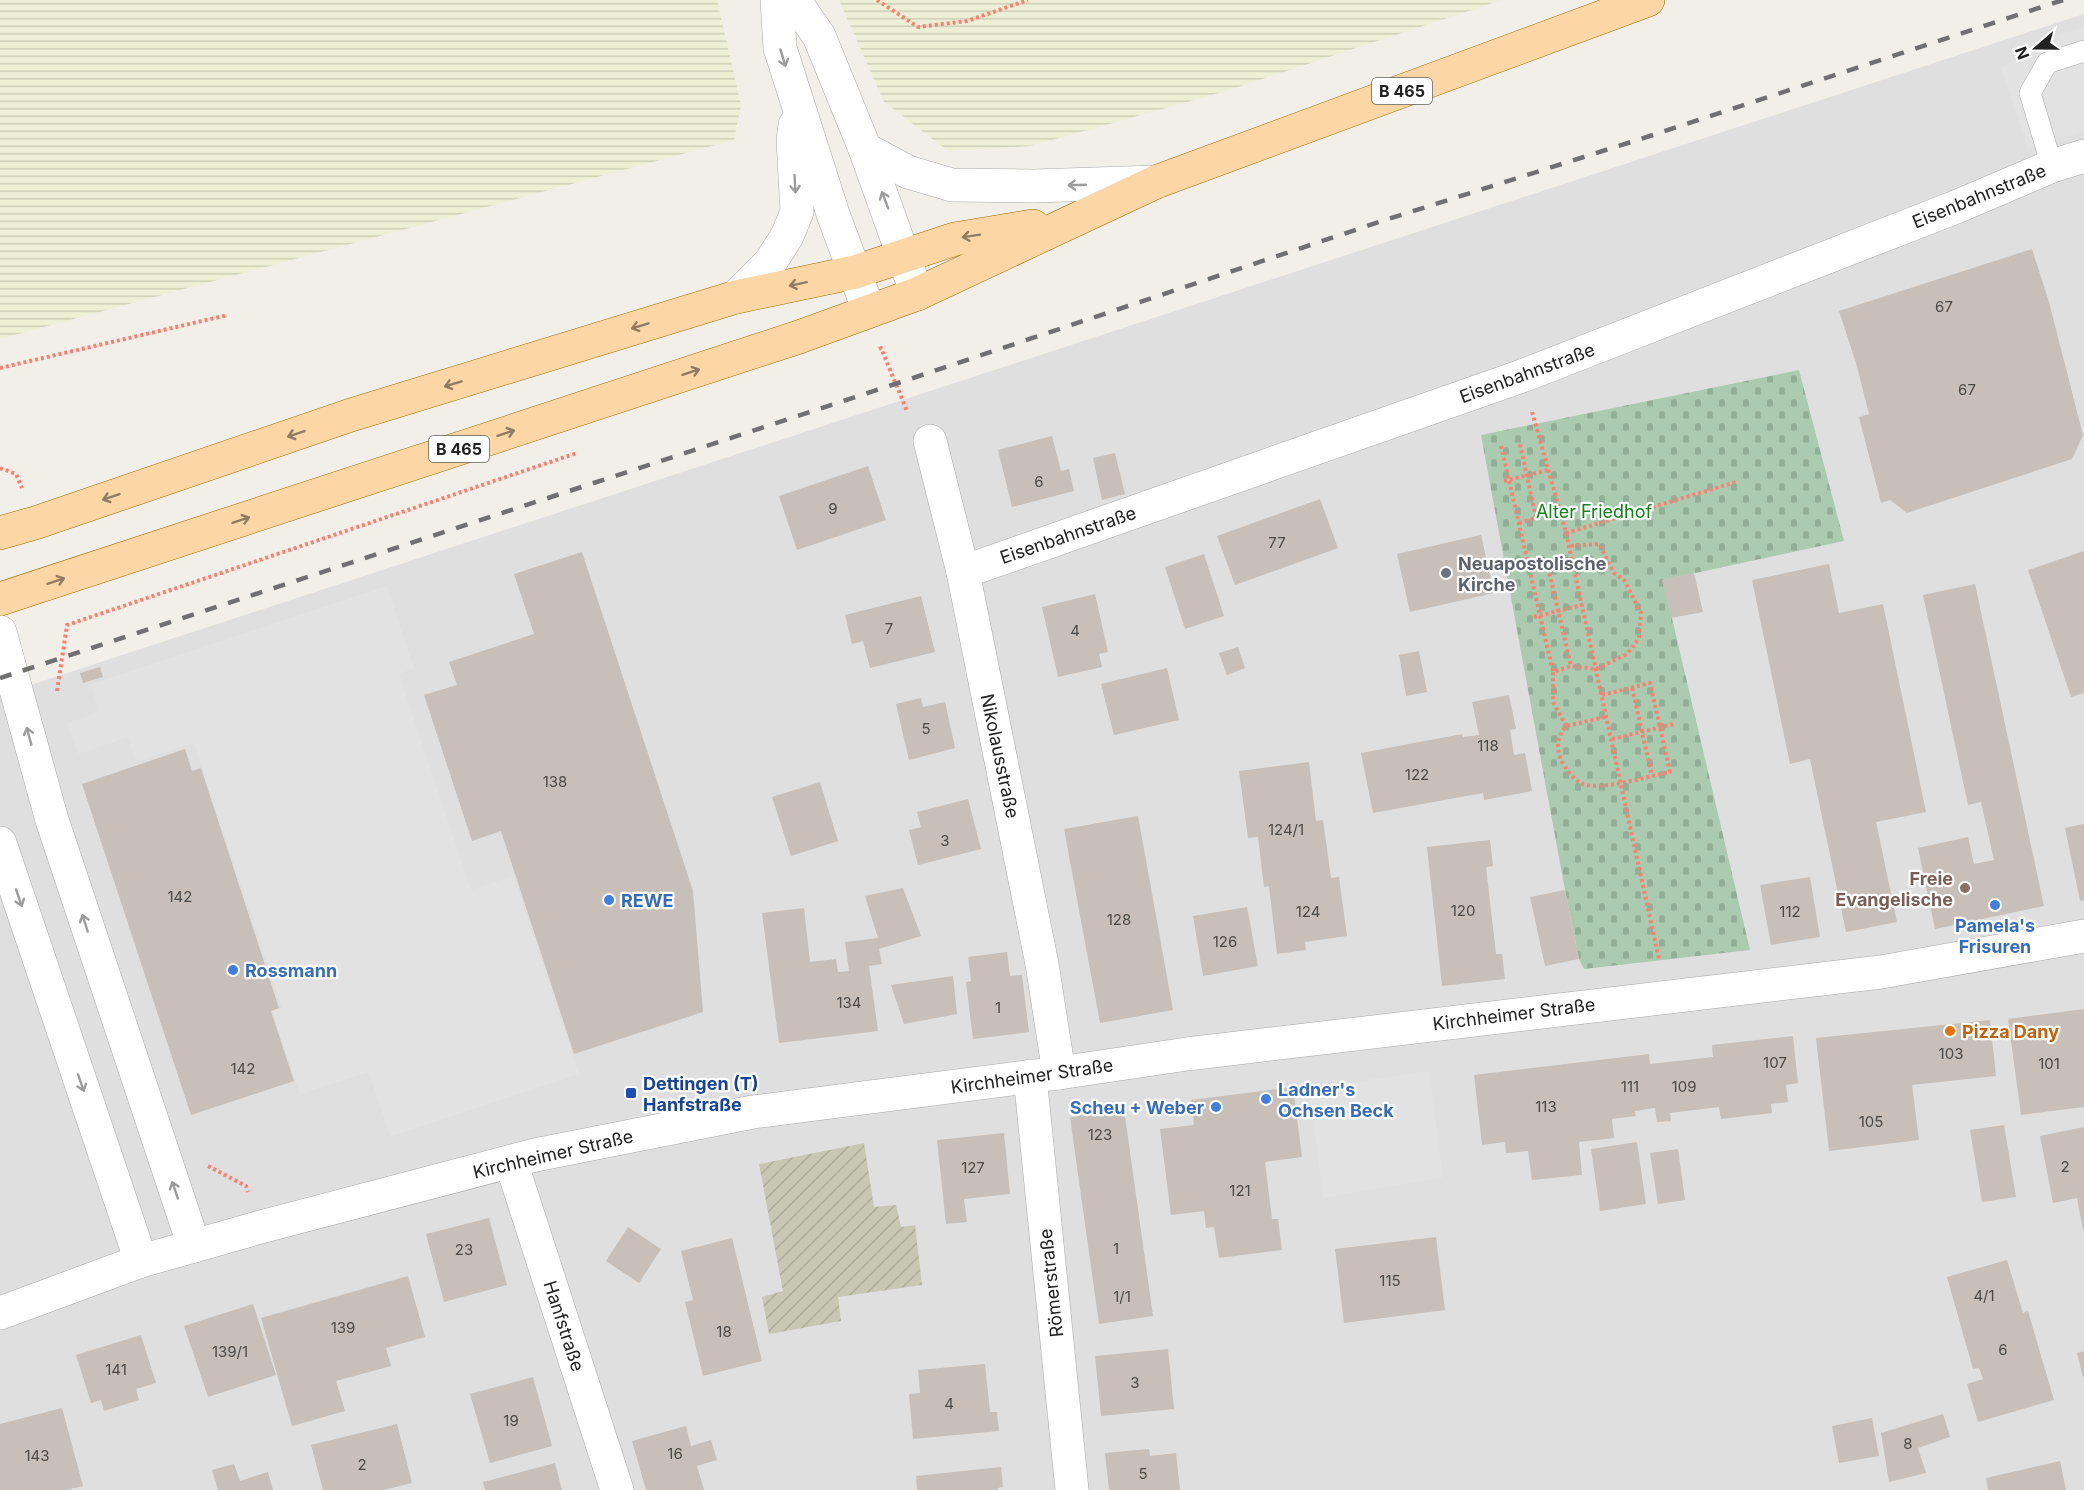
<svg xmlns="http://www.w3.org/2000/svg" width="2084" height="1490" viewBox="0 0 2084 1490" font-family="Inter,sans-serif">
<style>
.residential{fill:#e0dfdf}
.construction{fill:url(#construction-furrows)}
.farmland{fill:url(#farmland-rules)}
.cemetery{fill:url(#cemetery-stones)}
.parking{fill:#e2e2e2}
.building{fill:#c7bfb8}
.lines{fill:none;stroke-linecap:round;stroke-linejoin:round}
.service-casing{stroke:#a9a9a9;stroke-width:22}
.minor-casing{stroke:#a9a9a9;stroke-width:34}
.tertiary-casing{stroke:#a9a9a9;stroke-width:34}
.primary-casing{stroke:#a06b00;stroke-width:34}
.path{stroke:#fa8072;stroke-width:4;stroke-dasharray:3 3;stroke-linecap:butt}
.service{stroke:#fff;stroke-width:21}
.minor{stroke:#fff;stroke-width:33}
.tertiary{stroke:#fff;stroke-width:33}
.primary{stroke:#fcd6a4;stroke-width:33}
.rail{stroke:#707070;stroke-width:4.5;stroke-dasharray:12 12;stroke-linecap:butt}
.oneway{stroke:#9c9c9c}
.oneway2{stroke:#8f7c63}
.worship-dot{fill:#6b7280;stroke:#fff;stroke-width:2}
.education-dot{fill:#8d6e63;stroke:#fff;stroke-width:2}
.shop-dot{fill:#3f7fe0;stroke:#fff;stroke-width:2}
.food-dot{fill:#e8710a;stroke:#fff;stroke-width:2}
.transit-dot{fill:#1a4fb4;stroke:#fff;stroke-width:2}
.labels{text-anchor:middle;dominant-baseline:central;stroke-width:4.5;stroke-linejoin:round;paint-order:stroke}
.number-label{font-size:15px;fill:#4b4948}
.shield{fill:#fff;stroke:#646464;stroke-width:1.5}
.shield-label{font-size:16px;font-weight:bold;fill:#222}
.street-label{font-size:18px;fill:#222;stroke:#fff}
.park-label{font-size:18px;fill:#0c8416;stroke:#fff}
.worship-label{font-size:18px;font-weight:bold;fill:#5b616d;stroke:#fff;text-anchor:start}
.education-label{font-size:18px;font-weight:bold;fill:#785e54;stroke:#fff;text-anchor:end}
.shop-label{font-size:18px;font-weight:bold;fill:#366cbe;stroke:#fff;text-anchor:start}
.food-label{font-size:18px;font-weight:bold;fill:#c56008;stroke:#fff;text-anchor:start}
.transit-label{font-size:18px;font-weight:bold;fill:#164399;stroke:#fff;text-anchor:start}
</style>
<defs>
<pattern id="construction-furrows" width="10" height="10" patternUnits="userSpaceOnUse" patternTransform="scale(1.5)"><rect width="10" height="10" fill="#c7c7b4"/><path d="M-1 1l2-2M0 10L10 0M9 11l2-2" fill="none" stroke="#abab9a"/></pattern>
<pattern id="farmland-rules" width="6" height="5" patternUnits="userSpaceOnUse" patternTransform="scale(1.5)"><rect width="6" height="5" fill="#eef0d5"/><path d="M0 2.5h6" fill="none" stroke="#ccceb7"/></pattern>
<pattern id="cemetery-stones" width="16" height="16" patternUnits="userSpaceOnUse" patternTransform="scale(1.5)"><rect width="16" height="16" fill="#aacbaf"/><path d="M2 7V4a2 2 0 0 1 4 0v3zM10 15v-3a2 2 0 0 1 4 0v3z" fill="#92ae96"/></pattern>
</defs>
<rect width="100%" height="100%" fill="#f2efe9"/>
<polygon class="residential" points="2084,14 2084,1490 0,1490 0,695"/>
<polygon class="construction" points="864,1143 874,1207 896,1205 901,1227 915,1225 922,1285 838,1297 841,1321 769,1334 762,1297 783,1291 759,1164"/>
<g class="farmland">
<polygon points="0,0 717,0 741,105 734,140 0,339"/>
<polygon points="839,0 1502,0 1226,91 1031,146 948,151 884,102"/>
</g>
<polygon class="cemetery" points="1799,370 1844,541 1663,580 1750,950 1584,969 1579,959 1565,890 1481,435"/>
<g class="parking">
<polygon points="2084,27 2084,131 2028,149 2001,68 2055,36"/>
<polygon points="387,586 414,668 399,674 471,890 513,876 579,1074 390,1137 369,1072 300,1094 272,1011 282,1008 194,743 136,762 128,737 78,754 67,723 99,712 91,684"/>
<polygon points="1429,1071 1443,1177 1324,1198 1308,1089"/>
</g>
<g class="building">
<polygon points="2032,249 2049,302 2083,435 2072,459 1907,513 1890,500 1881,503 1859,417 1869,414 1856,363 1839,311"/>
<polygon points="1052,436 1061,471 1069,469 1074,491 1012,507 998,450"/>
<polygon points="1115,453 1125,494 1102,500 1093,458"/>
<polygon points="868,466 886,520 797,550 779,496"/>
<polygon points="1320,499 1338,548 1235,585 1217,536"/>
<polygon points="1481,535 1494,593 1410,612 1397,554"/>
<polygon points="2084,551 2084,693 2071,697 2028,570"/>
<polygon points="582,552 693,891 703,1012 574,1054 501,831 472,841 424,695 457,685 449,662 534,634 514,574"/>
<polygon points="1204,554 1224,616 1185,629 1165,567"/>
<polygon points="1829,564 1839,613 1883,604 1926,812 1876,822 1897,922 1846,932 1810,759 1790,764 1752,580"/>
<polygon points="1694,573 1703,612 1671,618 1662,580"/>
<polygon points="1975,584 2044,906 1935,929 1918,848 1968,837 1974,864 1994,860 1981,802 1968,805 1923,595"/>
<polygon points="1095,594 1108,652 1099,654 1102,667 1058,677 1042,607"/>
<polygon points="921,596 935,652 870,668 863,641 852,644 845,615"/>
<polygon points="1238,647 1245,668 1227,675 1219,653"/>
<polygon points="1419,651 1427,692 1406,696 1399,655"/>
<polygon points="100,667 103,677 83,683 80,673"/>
<polygon points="1167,668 1179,720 1114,735 1101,684"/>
<polygon points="1509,695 1516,729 1510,730 1514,755 1525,753 1532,791 1484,800 1483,793 1373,813 1361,753 1462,734 1463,737 1479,735 1472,702"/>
<polygon points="921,698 923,707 945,702 955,748 909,760 896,704"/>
<polygon points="185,749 192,771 201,768 279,1008 271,1011 294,1081 191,1115 82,784"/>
<polygon points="1309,762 1316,821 1323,820 1331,878 1339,877 1347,936 1305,942 1306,950 1277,954 1269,886 1264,887 1258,837 1248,838 1239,771"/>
<polygon points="820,782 838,841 791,856 772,797"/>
<polygon points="968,799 981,849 918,865 909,830 921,827 917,812"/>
<polygon points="1138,816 1173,1010 1100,1023 1064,829"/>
<polygon points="2084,824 2084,900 2080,901 2065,828"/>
<polygon points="1490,840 1493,866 1486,867 1496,954 1502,954 1505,979 1442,986 1427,847"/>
<polygon points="1810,877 1820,937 1771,945 1760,885"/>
<polygon points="903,888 921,936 879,949 882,964 869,966 878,1031 779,1043 762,913 804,908 810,962 836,959 838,972 849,971 845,942 878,938 865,896"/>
<polygon points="1565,890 1579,959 1545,966 1530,897"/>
<polygon points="1247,907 1258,966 1203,976 1193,916"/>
<polygon points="1007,952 1010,976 1022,975 1029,1032 973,1039 966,982 971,981 968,957"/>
<polygon points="953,976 957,1014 904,1024 891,985"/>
<polygon points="2084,1009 2084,1107 2021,1115 2008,1019"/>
<polygon points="1990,1020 1996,1076 1912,1085 1919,1140 1829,1151 1816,1038"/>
<polygon points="1793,1036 1798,1083 1786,1085 1788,1102 1771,1104 1772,1113 1721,1119 1719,1107 1670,1113 1671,1121 1657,1122 1655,1108 1635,1111 1636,1116 1612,1119 1614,1138 1579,1142 1582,1175 1532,1180 1528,1151 1506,1153 1505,1142 1482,1145 1474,1075 1649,1054 1650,1064 1713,1057 1712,1045"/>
<polygon points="1293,1087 1302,1157 1265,1162 1272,1219 1278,1219 1282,1250 1219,1258 1214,1227 1206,1228 1204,1211 1171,1215 1160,1129 1194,1125 1191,1100"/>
<polygon points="1124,1109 1153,1316 1099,1324 1070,1117"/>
<polygon points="2004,1125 2016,1197 1982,1202 1970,1130"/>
<polygon points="2084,1127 2084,1230 2083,1230 2077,1198 2053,1203 2040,1136"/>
<polygon points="1004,1133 1010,1194 964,1199 967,1222 946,1224 937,1140"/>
<polygon points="1637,1142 1646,1204 1600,1211 1591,1149"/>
<polygon points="1678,1149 1685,1200 1658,1204 1650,1153"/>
<polygon points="489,1218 507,1285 444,1302 426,1234"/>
<polygon points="628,1227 661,1249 639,1283 606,1261"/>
<polygon points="1436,1237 1445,1310 1344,1323 1335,1249"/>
<polygon points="732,1238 762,1361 703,1376 685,1302 693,1300 681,1251"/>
<polygon points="2007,1260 2023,1313 2028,1311 2054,1400 1978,1422 1967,1384 1983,1379 1979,1368 1973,1369 1947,1277"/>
<polygon points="408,1276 425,1337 386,1348 391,1366 336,1381 345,1411 292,1426 261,1318"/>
<polygon points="253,1304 276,1375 208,1397 184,1326"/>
<polygon points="141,1335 156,1383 136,1389 139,1400 104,1411 101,1400 91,1403 76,1355"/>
<polygon points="1168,1349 1174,1409 1101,1416 1095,1356"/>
<polygon points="2084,1351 2084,1377 2083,1377 2077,1353"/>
<polygon points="985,1364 990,1412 997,1412 999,1431 913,1439 909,1394 920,1393 918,1370"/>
<polygon points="533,1377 552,1446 490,1463 470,1394"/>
<polygon points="62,1408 83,1486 66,1490 0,1490 0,1424"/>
<polygon points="1943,1414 1950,1437 1918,1448 1926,1473 1889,1482 1881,1433"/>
<polygon points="1872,1418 1879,1456 1839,1463 1832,1426"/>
<polygon points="397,1424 412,1483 384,1490 323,1490 311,1445"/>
<polygon points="686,1426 691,1446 711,1440 717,1460 697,1466 704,1490 646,1490 632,1441"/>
<polygon points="1149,1449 1150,1456 1176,1453 1180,1490 1109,1490 1105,1453"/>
<polygon points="2060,1461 2066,1490 1988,1490 1986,1478"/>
<polygon points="555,1463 562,1490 485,1490 483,1482"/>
<polygon points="234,1464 240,1481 268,1472 273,1490 218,1490 212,1470"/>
<polygon points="1001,1467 1003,1487 998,1488 998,1490 917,1490 916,1476"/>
</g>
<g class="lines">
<g class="service-casing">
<polyline id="service" points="2052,166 2030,93 2047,63 2084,51"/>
</g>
<g class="minor-casing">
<g id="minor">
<polyline points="930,441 963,572 1042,964 1059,1073"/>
<polyline points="963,572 1522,376 1956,207 2052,166 2084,156"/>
<polyline points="0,632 52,820 194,1246"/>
<polyline points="0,843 141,1261"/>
<polyline points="1030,1076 1072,1490"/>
<polyline points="511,1162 617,1490"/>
</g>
</g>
<g class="tertiary-casing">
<g id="tertiary">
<polyline points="777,0 780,48 833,214 869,311"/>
<polyline points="794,0 819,36 865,149 917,294"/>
<polyline points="865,149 908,172 952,185 1034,186 1156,182"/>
<polyline points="736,297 770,263 787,236 797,212 793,140 795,125"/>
<polyline points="0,1313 141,1261 257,1228 535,1155 753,1112 1059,1073 1187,1054 1881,972 2084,936"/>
</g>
</g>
<g class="primary-casing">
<g id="primary">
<polyline points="0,533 35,523 351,415 736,297 855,272 955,239 1033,226"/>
<polyline points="0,599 799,337 917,294 1156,182 1648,0"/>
</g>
</g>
<g class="path">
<polyline points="877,0 918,27 967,21 1028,0"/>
<polyline points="879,349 881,348 907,411"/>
<polyline points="0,368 228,315"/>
<polyline points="1532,412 1566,533 1659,959"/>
<polyline points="1501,446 1553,672"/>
<polyline points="0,468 16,474 22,488"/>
<polyline points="1504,481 1548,470"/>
<polyline points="1519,523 1536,518 1520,444"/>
<polyline points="1566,533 1736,482"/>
<polyline points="1548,567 1572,562"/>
<polyline points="1531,571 1548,567 1571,666"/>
<polyline points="1534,617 1582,605"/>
<polyline points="1632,688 1652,776"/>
<polyline points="57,691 67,625 577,453"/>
<path d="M 1602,695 L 1650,683 L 1670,772 C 1649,776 1603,791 1582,784 C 1575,781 1564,767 1561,760 C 1556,746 1557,737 1566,726 L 1606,717"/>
<polyline points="1566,726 1553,702 1553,672 1571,666 1596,669 1627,654 1639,638 1641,613 1624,580 1614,573 1599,544 1568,546"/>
<polyline points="1612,739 1674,724"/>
<polyline points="208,1166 246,1186 248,1192"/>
</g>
<use href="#service" class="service"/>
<use href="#minor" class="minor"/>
<use href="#tertiary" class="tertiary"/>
<use href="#primary" class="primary"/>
<polyline class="rail" points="0,678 895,384 1382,221 1653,135 2063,0"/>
</g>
<defs><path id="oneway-shaft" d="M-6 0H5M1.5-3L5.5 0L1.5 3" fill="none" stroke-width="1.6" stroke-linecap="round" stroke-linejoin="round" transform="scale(1.5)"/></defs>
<g class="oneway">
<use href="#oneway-shaft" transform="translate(783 58) rotate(73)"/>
<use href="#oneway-shaft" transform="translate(795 184) rotate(87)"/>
<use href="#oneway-shaft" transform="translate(1077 185) rotate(178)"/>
<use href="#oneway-shaft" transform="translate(885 200) rotate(-111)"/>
<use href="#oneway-shaft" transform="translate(29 736) rotate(-105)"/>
<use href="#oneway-shaft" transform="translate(19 898) rotate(71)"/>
<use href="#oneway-shaft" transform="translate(85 923) rotate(-108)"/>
<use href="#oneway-shaft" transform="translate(81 1083) rotate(71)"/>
<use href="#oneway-shaft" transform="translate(175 1190) rotate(-109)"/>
</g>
<g class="oneway2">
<use href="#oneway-shaft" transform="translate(971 236) rotate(171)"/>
<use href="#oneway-shaft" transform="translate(798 284) rotate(168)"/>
<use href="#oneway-shaft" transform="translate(640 326) rotate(163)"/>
<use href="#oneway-shaft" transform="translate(691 372) rotate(-18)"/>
<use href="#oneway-shaft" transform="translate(453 384) rotate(163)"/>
<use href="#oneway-shaft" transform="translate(506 433) rotate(-18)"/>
<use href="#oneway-shaft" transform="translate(296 434) rotate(161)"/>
<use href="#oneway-shaft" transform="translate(111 497) rotate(161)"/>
<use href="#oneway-shaft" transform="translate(241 520) rotate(-18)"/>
<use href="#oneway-shaft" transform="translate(56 581) rotate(-18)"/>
</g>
<circle class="worship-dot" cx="1446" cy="573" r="6"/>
<circle class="education-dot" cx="1965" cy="888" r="6"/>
<g class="shop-dot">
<circle cx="609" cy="900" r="6"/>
<circle cx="1995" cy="905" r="6"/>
<circle cx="233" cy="970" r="6"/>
<circle cx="1266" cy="1099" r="6"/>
<circle cx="1216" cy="1107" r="6"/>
</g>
<circle class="food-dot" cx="1950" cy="1031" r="6"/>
<rect class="transit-dot" x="625" y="1087" width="12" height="12" rx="3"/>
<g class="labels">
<g class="number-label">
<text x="1944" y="306">67</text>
<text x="1967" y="389">67</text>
<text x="1039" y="481">6</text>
<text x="833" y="508">9</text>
<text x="1277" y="542">77</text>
<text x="889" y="628">7</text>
<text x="1075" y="630">4</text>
<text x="926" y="728">5</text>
<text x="1488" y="745">118</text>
<text x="1417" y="774">122</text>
<text x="555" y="781">138</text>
<text x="1286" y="829">124/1</text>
<text x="945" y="840">3</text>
<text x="180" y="896">142</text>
<text x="1463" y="910">120</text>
<text x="1308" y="911">124</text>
<text x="1790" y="911">112</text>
<text x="1119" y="919">128</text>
<text x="1225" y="941">126</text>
<text x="849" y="1002">134</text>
<text x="998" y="1007">1</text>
<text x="1951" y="1053">103</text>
<text x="1775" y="1062">107</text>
<text x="2049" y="1063">101</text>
<text x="243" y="1068">142</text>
<text x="1630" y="1086">111</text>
<text x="1684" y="1086">109</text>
<text x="1546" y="1106">113</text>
<text x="1871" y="1121">105</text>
<text x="1100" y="1134">123</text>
<text x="2065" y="1166">2</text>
<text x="973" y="1167">127</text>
<text x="1240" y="1190">121</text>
<text x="1116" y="1248">1</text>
<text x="464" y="1249">23</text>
<text x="1390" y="1280">115</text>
<text x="1984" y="1295">4/1</text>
<text x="1122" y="1296">1/1</text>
<text x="343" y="1327">139</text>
<text x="724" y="1331">18</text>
<text x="2003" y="1349">6</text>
<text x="230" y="1351">139/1</text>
<text x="116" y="1369">141</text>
<text x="1135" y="1382">3</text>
<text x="949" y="1403">4</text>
<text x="511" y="1420">19</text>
<text x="1908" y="1443">8</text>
<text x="675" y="1453">16</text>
<text x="37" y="1455">143</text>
<text x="362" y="1464">2</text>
<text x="1143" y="1473">5</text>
</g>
<g class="shield">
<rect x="1372" y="78" width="60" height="26" rx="4.5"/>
<rect x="429" y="436" width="60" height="26" rx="4.5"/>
</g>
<g class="shield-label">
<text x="1402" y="91">B 465</text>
<text x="459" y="449">B 465</text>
</g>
<g class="street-label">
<text transform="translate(1979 196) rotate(-22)">Eisenbahnstraße</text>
<text transform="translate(1527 373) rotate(-20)">Eisenbahnstraße</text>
<text transform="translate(1068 535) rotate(-19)">Eisenbahnstraße</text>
<text transform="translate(1000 756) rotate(78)">Nikolausstraße</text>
<text transform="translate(1514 1014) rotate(-7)">Kirchheimer Straße</text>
<text transform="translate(1032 1076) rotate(-8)">Kirchheimer Straße</text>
<text transform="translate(553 1154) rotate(-13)">Kirchheimer Straße</text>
<text transform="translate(1051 1283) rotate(-96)">Römerstraße</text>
<text transform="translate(564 1326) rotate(72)">Hanfstraße</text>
</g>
<g class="park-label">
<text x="1594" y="511">Alter Friedhof</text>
</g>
<g class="worship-label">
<text x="1458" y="563">Neuapostolische<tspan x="1458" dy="21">Kirche</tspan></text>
</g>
<g class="education-label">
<text x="1953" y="878">Freie<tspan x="1953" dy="21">Evangelische</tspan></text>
</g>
<g class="shop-label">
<text x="621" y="900">REWE</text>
<text x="1995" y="925" text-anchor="middle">Pamela's<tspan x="1995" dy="21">Frisuren</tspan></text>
<text x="245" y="970">Rossmann</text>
<text x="1278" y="1089">Ladner's<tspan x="1278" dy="21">Ochsen Beck</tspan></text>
<text x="1204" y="1107" text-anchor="end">Scheu + Weber</text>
</g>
<g class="food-label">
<text x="1962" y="1031">Pizza Dany</text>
</g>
<g class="transit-label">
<text x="643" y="1083">Dettingen (T)<tspan x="643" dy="21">Hanfstraße</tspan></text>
</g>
</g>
<g transform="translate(2036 48) rotate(250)" stroke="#ffffff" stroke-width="4.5" paint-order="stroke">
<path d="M0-4.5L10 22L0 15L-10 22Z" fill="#222222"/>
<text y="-9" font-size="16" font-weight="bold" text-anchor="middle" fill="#222222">N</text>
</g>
</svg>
